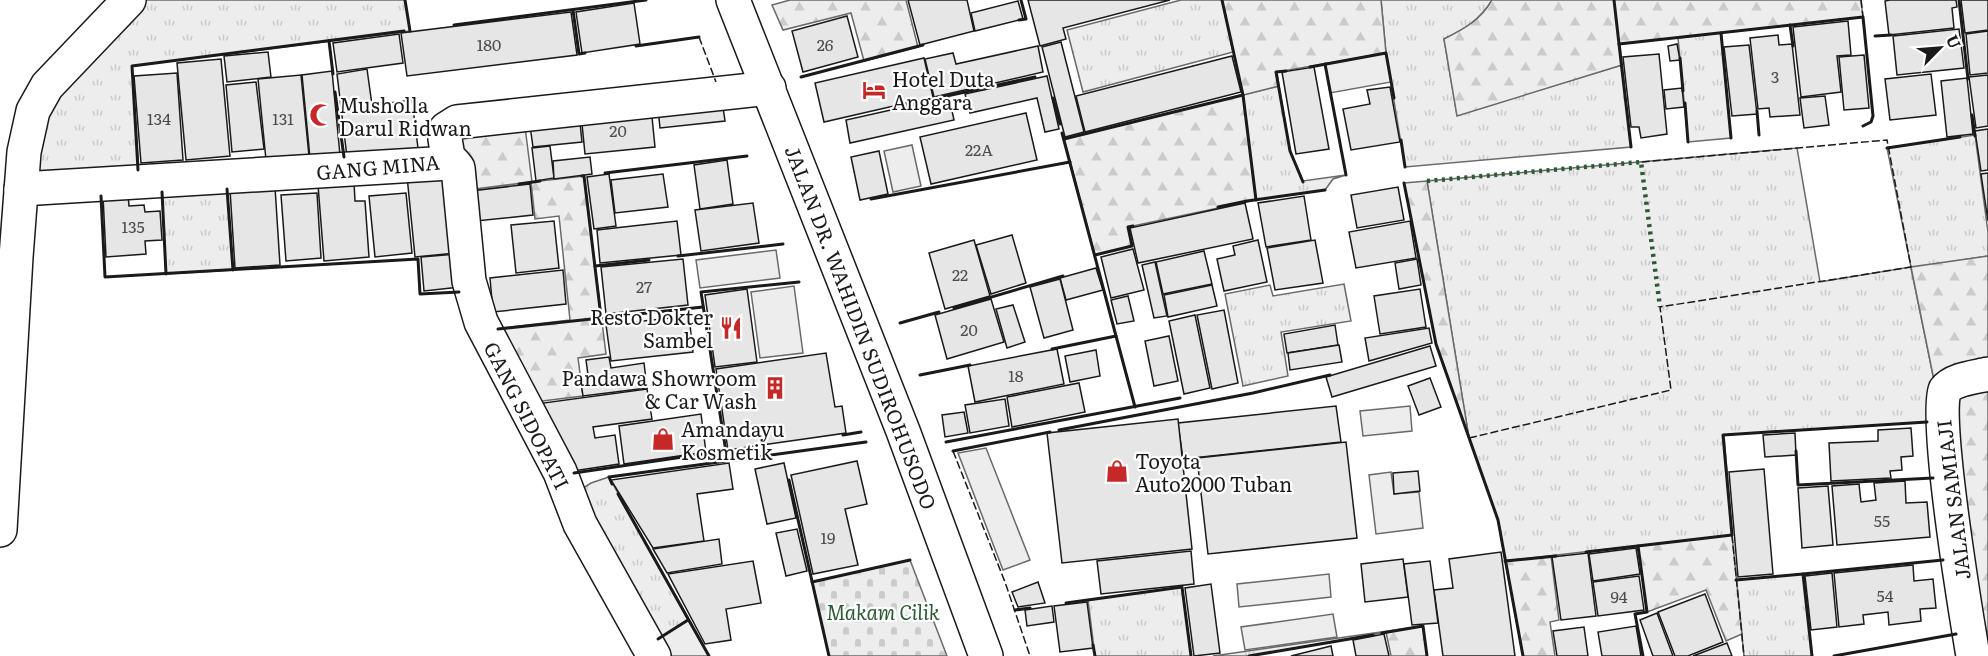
<svg xmlns="http://www.w3.org/2000/svg" width="1988" height="656" viewBox="0 0 1988 656" font-family="Literata,serif">
<style>
.grass{fill:url(#grass-tufts);stroke:#6a6a6a;stroke-width:1.5}
.forest{fill:url(#forest-firs);stroke:#6a6a6a;stroke-width:1.5}
.cemetery{fill:url(#cemetery-stones);stroke:#6a6a6a;stroke-width:1.5}
.built{fill:#ededed;stroke:#6a6a6a;stroke-width:1.5}
.building{fill:#e6e6e6;stroke:#1a1a1a;stroke-width:1.5}
.lines{fill:none;stroke-linecap:round;stroke-linejoin:round}
.minor-casing{stroke:#1a1a1a;stroke-width:36}
.highway-casing{stroke:#1a1a1a;stroke-width:36}
.minor{stroke:#fff;stroke-width:33}
.highway{stroke:#fff;stroke-width:33}
.hedge{stroke:#2b5a34;stroke-width:4.5;stroke-dasharray:3 4.5;stroke-linecap:butt}
.fence{stroke:#1a1a1a;stroke-width:1.5;stroke-dasharray:8 3;stroke-linecap:butt}
.wall{stroke:#1a1a1a;stroke-width:3}
.labels{text-anchor:middle;dominant-baseline:central;stroke-width:4.5;stroke-linejoin:round;paint-order:stroke}
.number-label{font-size:16px;fill:#4d4d4d}
.poi-label{font-size:20px;fill:#1a1a1a;stroke:#fff;text-anchor:start}
.street-label{font-size:20px;fill:#1a1a1a;stroke:#fff}
.park-label{font-size:20px;font-style:italic;fill:#2b5a34;stroke:#fff}
</style>
<defs>
<pattern id="grass-tufts" width="24" height="20" patternUnits="userSpaceOnUse" patternTransform="scale(1.5)"><rect width="24" height="20" fill="#ededed"/><path d="M3 7l-1-3M5 7V3M7 7l1-3M15 17l-1-3M17 17v-4M19 17l1-3" fill="none" stroke="#cbcbcb"/></pattern>
<pattern id="forest-firs" width="22" height="20" patternUnits="userSpaceOnUse" patternTransform="scale(1.5)"><rect width="22" height="20" fill="#ededed"/><path d="M5 1l3.5 6h-7zM16 11l3.5 6h-7z" fill="#cbcbcb"/></pattern>
<pattern id="cemetery-stones" width="16" height="16" patternUnits="userSpaceOnUse" patternTransform="scale(1.5)"><rect width="16" height="16" fill="#ededed"/><path d="M2 7V4a2 2 0 0 1 4 0v3zM10 15v-3a2 2 0 0 1 4 0v3z" fill="#cbcbcb"/></pattern>
</defs>
<rect width="100%" height="100%" fill="#fff"/>
<g class="grass">
<polygon points="140,0 405,0 410,31 132,66 139,173 29,179 40,113"/>
<polygon points="1181,0 1222,0 1233,52 1083,92 1067,30"/>
<path d="M 1381,0 L 1492,0 C 1480,20 1464,29 1444,39 L 1457,115 L 1622,65 L 1631,147 L 1405,167 L 1386,53 Z"/>
<polygon points="1721,33 1731,138 1688,142 1678,38"/>
<polygon points="1279,86 1290,151 1303,181 1346,175 1333,179 1325,190 1256,200 1243,95"/>
<polygon points="1975,135 1988,232 1988,256 1911,268 1935,385 1927,422 1724,435 1732,535 1505,561 1498,520 1469,438 1427,181 1797,148 1820,282 1911,267 1887,148"/>
<polygon points="227,185 233,270 166,274 162,189"/>
<polygon points="1344,284 1351,321 1281,332 1288,376 1243,386 1225,294 1270,285 1273,296"/>
<polygon points="609,477 688,620 656,640 577,492 591,483"/>
<polygon points="1803,574 1812,656 1744,656 1736,580"/>
<polygon points="1182,587 1191,656 1095,656 1088,600"/>
<polygon points="1423,626 1249,656 1213,656"/>
</g>
<g class="forest">
<polygon points="790,0 906,0 918,47 864,61 851,13 783,30 772,5"/>
<polygon points="1222,0 1381,0 1386,53 1277,72 1279,86 1243,95 1256,200 1128,227 1132,246 1095,255 1064,139 1243,95"/>
<path d="M 1492,0 L 1861,0 L 1863,17 L 1620,44 L 1622,65 L 1457,116 L 1444,39 C 1464,29 1481,20 1492,0 Z"/>
<polygon points="524,119 532,182 584,176 606,354 578,358 583,396 534,402 494,329 570,320 559,216 535,219 531,182 467,190 459,126"/>
<polygon points="1427,181 1469,438 1436,344 1404,183"/>
<polygon points="1988,256 1988,364 1935,385 1911,267"/>
<polygon points="1988,384 1988,656 1981,656 1953,395"/>
<polygon points="1732,535 1742,634 1726,641 1706,590 1647,612 1638,546"/>
<polygon points="1551,556 1559,620 1550,622 1555,656 1523,656 1505,561"/>
<polygon points="1423,626 1427,656 1391,656 1386,632"/>
</g>
<polygon class="cemetery" points="910,560 947,656 829,656 812,582"/>
<g class="built">
<polygon points="1386,53 1391,82 1330,93 1325,64"/>
<polygon points="912,145 921,186 893,192 884,151"/>
<polygon points="776,250 780,278 700,288 696,260"/>
<polygon points="794,286 803,353 760,358 751,292"/>
<polygon points="1410,406 1412,431 1363,436 1360,411"/>
<polygon points="986,448 1030,560 1003,570 958,453"/>
<polygon points="1391,472 1394,494 1419,492 1423,528 1376,534 1369,475"/>
<polygon points="1329,574 1331,597 1239,607 1237,584"/>
<polygon points="1333,614 1337,637 1245,650 1241,627"/>
<polygon points="688,620 709,656 665,656 656,640"/>
</g>
<g class="building">
<polygon points="908,0 967,0 974,31 920,45"/>
<polygon points="1028,0 1170,0 1063,28 1066,39 1040,46"/>
<polygon points="1890,0 1956,0 1957,7 1952,8 1954,28 1889,35 1885,1"/>
<polygon points="1961,0 1988,0 1988,30 1965,33"/>
<polygon points="1018,1 1023,19 975,31 971,13"/>
<polygon points="634,3 640,44 582,53 576,12"/>
<polygon points="571,12 577,55 407,76 401,33"/>
<polygon points="847,16 858,57 803,72 792,31"/>
<polygon points="1848,21 1851,55 1837,56 1841,92 1801,97 1793,27"/>
<polygon points="1959,29 1964,68 1897,75 1893,36"/>
<polygon points="1988,31 1988,73 1970,75 1966,34"/>
<polygon points="399,34 403,63 337,72 333,43"/>
<polygon points="1778,35 1779,45 1792,44 1800,115 1770,117 1769,108 1758,109 1750,38"/>
<polygon points="1061,42 1084,132 1065,137 1042,47"/>
<polygon points="1677,44 1680,60 1670,61 1668,46"/>
<polygon points="1749,45 1757,114 1732,116 1724,47"/>
<polygon points="1038,46 1043,72 934,97 925,59 953,53 956,64"/>
<polygon points="268,52 271,77 227,82 224,56"/>
<polygon points="1659,54 1667,134 1641,138 1639,127 1631,127 1623,57"/>
<polygon points="1864,55 1869,108 1844,110 1839,57"/>
<polygon points="1232,56 1241,92 1085,132 1076,96"/>
<polygon points="924,58 933,97 824,122 815,83"/>
<polygon points="221,59 230,156 186,160 177,63"/>
<polygon points="1314,67 1329,149 1296,154 1282,72"/>
<polygon points="367,69 372,105 412,100 418,148 347,157 337,74"/>
<polygon points="332,71 340,155 310,158 302,75"/>
<polygon points="177,73 183,160 141,163 134,76"/>
<polygon points="1931,74 1936,115 1890,120 1885,79"/>
<polygon points="301,75 309,156 266,160 258,79"/>
<polygon points="1988,75 1988,126 1976,128 1969,77"/>
<polygon points="1047,76 1059,129 1045,132 1037,98 970,113 965,94"/>
<polygon points="1967,78 1973,134 1947,137 1941,81"/>
<polygon points="256,82 264,149 232,152 226,85"/>
<polygon points="1390,87 1400,142 1351,150 1343,109 1370,104 1367,90"/>
<polygon points="1682,88 1684,107 1666,109 1664,90"/>
<polygon points="1825,96 1829,125 1804,128 1800,98"/>
<polygon points="949,97 954,120 850,143 846,120"/>
<polygon points="722,100 725,121 660,128 658,108"/>
<polygon points="651,107 655,147 585,154 581,114"/>
<polygon points="579,113 582,142 533,147 529,119"/>
<polygon points="1026,113 1037,160 931,184 920,137"/>
<polygon points="1988,129 1988,170 1981,171 1975,131"/>
<polygon points="550,146 554,178 536,181 532,148"/>
<polygon points="879,151 888,194 860,200 851,157"/>
<polygon points="590,157 592,174 554,179 553,161"/>
<polygon points="727,160 733,204 700,209 694,165"/>
<polygon points="449,172 456,253 415,257 407,176"/>
<polygon points="1988,173 1988,221 1981,174"/>
<polygon points="609,174 616,226 594,229 587,177"/>
<polygon points="663,174 668,207 615,213 611,180"/>
<polygon points="354,182 355,201 365,201 369,257 324,261 318,185"/>
<polygon points="530,184 533,215 476,221 471,191"/>
<polygon points="275,187 280,265 235,268 230,190"/>
<polygon points="1398,187 1404,220 1357,228 1351,195"/>
<polygon points="317,193 321,258 286,261 281,195"/>
<polygon points="406,193 412,253 375,257 369,196"/>
<polygon points="128,195 129,206 144,205 145,212 160,211 162,240 145,241 146,254 106,257 103,196"/>
<polygon points="1304,196 1311,240 1266,247 1258,203"/>
<polygon points="753,203 759,243 701,251 695,210"/>
<polygon points="1245,203 1253,239 1138,263 1130,228"/>
<polygon points="554,221 559,268 516,273 511,225"/>
<polygon points="677,221 681,255 600,263 597,230"/>
<polygon points="1410,221 1416,258 1356,268 1349,232"/>
<polygon points="1012,235 1026,283 991,294 976,245"/>
<polygon points="974,240 990,296 945,309 929,253"/>
<polygon points="1258,240 1267,282 1224,291 1217,259 1235,255 1233,246"/>
<polygon points="1315,240 1323,283 1275,290 1267,248"/>
<polygon points="1133,249 1144,290 1111,298 1101,257"/>
<polygon points="1204,251 1212,284 1163,294 1156,262"/>
<polygon points="457,254 460,287 424,291 421,257"/>
<polygon points="683,259 688,305 606,314 601,267"/>
<polygon points="1417,259 1421,285 1399,289 1395,263"/>
<polygon points="1155,262 1167,316 1154,318 1142,265"/>
<polygon points="1096,268 1103,290 1066,300 1060,278"/>
<polygon points="563,270 566,304 493,312 490,278"/>
<polygon points="1060,279 1073,330 1044,338 1030,287"/>
<polygon points="1212,285 1217,306 1168,317 1164,295"/>
<polygon points="747,289 757,362 715,367 705,295"/>
<polygon points="1420,289 1426,327 1380,334 1374,296"/>
<polygon points="1128,296 1134,321 1117,324 1111,300"/>
<polygon points="991,299 1004,342 947,359 935,315"/>
<polygon points="1013,305 1025,342 1007,348 996,309"/>
<polygon points="1224,310 1238,383 1212,389 1197,315"/>
<polygon points="1195,315 1210,388 1184,394 1169,321"/>
<polygon points="689,316 693,352 611,361 606,325"/>
<polygon points="1335,325 1338,345 1287,353 1284,334"/>
<polygon points="1429,328 1432,343 1369,361 1365,338"/>
<polygon points="1169,336 1178,381 1154,386 1145,341"/>
<polygon points="1339,345 1342,362 1290,370 1288,353"/>
<polygon points="1430,346 1436,366 1332,397 1326,377"/>
<polygon points="1057,349 1064,384 975,402 968,366"/>
<polygon points="1096,350 1100,376 1070,382 1065,356"/>
<polygon points="826,353 835,407 842,406 846,433 728,450 716,369"/>
<polygon points="609,357 611,368 644,363 647,388 583,396 580,376 588,375 586,360"/>
<polygon points="1430,378 1441,407 1419,415 1408,386"/>
<polygon points="1079,383 1085,412 1012,427 1007,397"/>
<polygon points="647,389 652,419 593,427 595,438 615,435 619,464 573,471 536,404"/>
<polygon points="1005,399 1009,426 970,433 965,405"/>
<polygon points="1336,406 1341,442 1183,459 1178,423"/>
<polygon points="964,412 968,433 945,437 942,415"/>
<polygon points="701,414 706,452 624,464 619,426"/>
<polygon points="1178,419 1192,549 1062,563 1047,433"/>
<polygon points="1911,428 1913,456 1901,457 1902,470 1890,471 1891,478 1831,481 1829,443 1878,441 1878,430"/>
<polygon points="1795,433 1796,455 1765,457 1763,435"/>
<polygon points="1346,442 1357,538 1208,554 1197,458"/>
<polygon points="857,461 867,504 845,509 858,565 813,574 791,475"/>
<polygon points="729,463 733,489 697,494 704,541 653,548 611,480"/>
<polygon points="784,463 796,518 767,524 755,469"/>
<polygon points="1764,469 1773,574 1738,577 1729,472"/>
<polygon points="1418,471 1420,491 1394,494 1393,473"/>
<polygon points="1905,481 1906,503 1927,502 1930,537 1837,545 1832,486 1859,484 1861,502 1876,500 1874,483"/>
<polygon points="1828,486 1833,545 1802,548 1798,488"/>
<polygon points="797,529 807,571 786,576 776,533"/>
<polygon points="719,539 722,564 667,573 653,549"/>
<polygon points="1636,548 1640,574 1593,581 1589,554"/>
<polygon points="1191,551 1194,584 1101,594 1097,561"/>
<polygon points="1501,552 1515,656 1443,656 1434,590 1453,588 1449,559"/>
<polygon points="1588,553 1596,616 1561,620 1552,557"/>
<polygon points="1403,559 1408,597 1365,602 1361,564"/>
<polygon points="753,561 761,603 726,609 731,640 705,644 668,574"/>
<polygon points="1430,561 1438,623 1412,625 1404,564"/>
<polygon points="1913,565 1914,581 1933,579 1936,608 1920,609 1921,621 1889,625 1888,612 1863,615 1864,624 1839,627 1834,573"/>
<polygon points="1832,573 1837,627 1811,630 1805,576"/>
<polygon points="1639,576 1644,610 1598,616 1593,582"/>
<polygon points="1038,582 1045,603 1018,607 1012,592"/>
<polygon points="1211,584 1220,653 1194,656 1185,588"/>
<polygon points="1705,594 1723,642 1688,656 1675,656 1658,612"/>
<polygon points="1087,602 1093,648 1060,652 1054,606"/>
<polygon points="1052,606 1054,622 1027,626 1025,610"/>
<polygon points="1657,613 1673,656 1653,656 1640,620"/>
<polygon points="1636,626 1641,656 1602,656 1598,632"/>
<polygon points="1584,627 1588,656 1557,656 1553,631"/>
<polygon points="1384,634 1389,656 1356,656 1353,640"/>
<polygon points="1727,643 1732,656 1693,656"/>
<polygon points="1331,646 1333,656 1291,656"/>
</g>
<g class="lines">
<g class="minor-casing">
<g id="minor">
<polyline points="449,163 454,163 458,168 469,281 481,322 560,472 580,524 654,656"/>
<polyline points="21,189 449,163 445,139 446,129 457,122 769,88"/>
<polyline points="0,530 16,257 24,152 33,111 47,86 129,0"/>
<path d="M 1973,656 C 1967,620 1932,410 1945,390 C 1953,379 1976,377 1988,374"/>
</g>
</g>
<g class="highway-casing">
<polyline id="highway" points="733,0 903,431 986,656"/>
</g>
<use href="#minor" class="minor"/>
<use href="#highway" class="highway"/>
<polyline class="hedge" points="1427,181 1641,162 1660,307"/>
<g class="fence">
<polyline points="1861,0 1863,17"/>
<polyline points="699,37 716,82"/>
<polyline points="1469,438 1671,390 1660,307 1911,267 1887,140 1641,162"/>
<polyline points="953,451 1005,582 1030,656"/>
<polyline points="1732,535 1744,656"/>
</g>
<g class="wall">
<polyline points="405,0 410,31"/>
<polyline points="1222,0 1243,95 1256,200"/>
<polyline points="1614,0 1619,44"/>
<polyline points="1959,0 1968,79"/>
<polyline points="573,10 579,54 585,53"/>
<polyline points="1019,20 1026,19 1021,0"/>
<polyline points="454,25 646,0"/>
<polyline points="1790,25 1793,46"/>
<polyline points="1721,33 1731,138"/>
<polyline points="1875,36 1891,35"/>
<polyline points="329,41 333,74"/>
<polyline points="636,46 699,37"/>
<polyline points="1680,58 1683,91"/>
<polyline points="1325,64 1346,175"/>
<polyline points="1310,67 1386,53 1394,98"/>
<polyline points="1286,71 1276,72 1290,151 1303,182"/>
<polyline points="801,77 923,45"/>
<polyline points="335,92 344,157"/>
<polyline points="1053,98 1060,124"/>
<polyline points="1685,103 1688,142"/>
<polyline points="900,106 1035,77"/>
<polyline points="1757,111 1759,135"/>
<polyline points="1972,115 1975,136"/>
<polyline points="1064,139 1243,95"/>
<polyline points="1401,140 1405,167"/>
<polyline points="1631,147 1619,44 1863,17 1873,116 1871,122 1863,126"/>
<polyline points="1887,148 1960,137"/>
<polyline points="138,170 132,66 404,31"/>
<polyline points="605,173 747,156"/>
<polyline points="582,176 584,176 601,317"/>
<polyline points="1404,183 1436,344 1498,520 1523,656"/>
<polyline points="519,184 540,181"/>
<polyline points="227,189 233,270"/>
<polyline points="162,192 166,274"/>
<polyline points="101,196 105,277 418,259 420,294 459,292"/>
<polyline points="871,199 1070,162"/>
<polyline points="1218,207 1247,201 1325,190"/>
<polyline points="1095,255 1132,246 1128,227 1133,226"/>
<polyline points="678,256 783,244"/>
<polyline points="595,266 649,260"/>
<polyline points="954,308 1063,276"/>
<polyline points="900,323 939,312"/>
<polyline points="498,329 703,307"/>
<polyline points="1116,336 1135,407"/>
<polyline points="1052,349 1116,336 1062,133"/>
<polyline points="920,375 970,365"/>
<polyline points="1059,430 1253,393 1330,375"/>
<polyline points="843,435 861,432"/>
<polyline points="946,442 1180,398"/>
<polyline points="733,451 726,452 701,292 799,282"/>
<polyline points="953,451 1050,432"/>
<polyline points="1796,451 1798,485 1933,478"/>
<polyline points="574,473 710,453"/>
<polyline points="789,480 829,656"/>
<polyline points="612,484 609,477 866,442"/>
<polyline points="618,494 709,656"/>
<polyline points="1638,546 1647,612 1635,614 1643,656"/>
<polyline points="1586,552 1732,535 1723,435 1927,422"/>
<polyline points="1505,561 1556,556"/>
<polyline points="1803,574 1943,560"/>
<polyline points="1736,580 1803,574 1812,656"/>
<polyline points="812,582 910,560"/>
<polyline points="1066,603 1182,587 1191,656"/>
<polyline points="1015,610 1030,608"/>
<polyline points="1382,633 1423,626 1427,656"/>
<polyline points="658,639 688,620"/>
<polyline points="1093,645 1095,656"/>
<polyline points="1249,656 1373,635"/>
<polyline points="1834,656 1956,634"/>
</g>
</g>
<defs>
<g id="hotel-bare" transform="scale(1.8)"><path d="M-6-4.5h1.5V1H6V5H4.5V3h-9V5H-6ZM-4 0a1.8 1.8 0 1 1 3.6 0ZM.5 0V-2.5h3Q6-2.5 6 0Z" fill="#c62828" stroke="#fff" stroke-width="2.5" paint-order="stroke"/></g>
<g id="mosque-bare" transform="scale(1.8)"><path d="M3.5-4.9A6 6 0 1 0 3.5 4.9A5 5 0 1 1 3.5-4.9Z" fill="#c62828" stroke="#fff" stroke-width="2.5" paint-order="stroke"/></g>
<g id="restaurant-bare" transform="scale(1.8)"><path d="M-5-6h1v4h1v-4h1v4h1v-4h1v5L-1.5 .5V6h-2V.5L-5-1ZM5-6V6H3V1.5H1.5Q1.5-4 5-6Z" fill="#c62828" stroke="#fff" stroke-width="2.5" paint-order="stroke"/></g>
<g id="building-bare" transform="scale(1.8)"><path d="M-4-6H4V6H1V3H-1V6H-4ZM-2.5-4.3h1.7v1.8h-1.7ZM.8-4.3h1.7v1.8H.8ZM-2.5-1h1.7V.8h-1.7ZM.8-1h1.7V.8H.8Z" fill="#c62828" stroke="#fff" stroke-width="2.5" paint-order="stroke"/></g>
<g id="shop-bare" transform="scale(1.8)"><path d="M-5-2.5h2.3a2.7 3.5 0 0 1 5.4 0H5L5.5 6h-11ZM-1.5-2.5h3a1.5 2.3 0 0 0-3 0Z" fill="#c62828" stroke="#fff" stroke-width="2.5" paint-order="stroke"/></g>
</defs>
<g fill-rule="evenodd">
<use href="#hotel-bare" x="874" y="90"/>
<use href="#mosque-bare" x="321" y="115"/>
<use href="#restaurant-bare" x="731" y="328"/>
<use href="#building-bare" x="775" y="388"/>
<use href="#shop-bare" x="663" y="439"/>
<use href="#shop-bare" x="1117" y="471"/>
</g>
<g class="labels">
<g class="number-label">
<text x="489" y="44">180</text>
<text x="825" y="44">26</text>
<text x="1775" y="76">3</text>
<text x="159" y="118">134</text>
<text x="283" y="118">131</text>
<text x="618" y="130">20</text>
<text x="979" y="149">22A</text>
<text x="133" y="226">135</text>
<text x="960" y="274">22</text>
<text x="644" y="286">27</text>
<text x="969" y="329">20</text>
<text x="1016" y="375">18</text>
<text x="1882" y="520">55</text>
<text x="828" y="537">19</text>
<text x="1885" y="595">54</text>
<text x="1619" y="596">94</text>
</g>
<g class="poi-label">
<text x="892" y="78">Hotel Duta<tspan x="892" dy="23">Anggara</tspan></text>
<text x="339" y="104">Musholla<tspan x="339" dy="23">Darul Ridwan</tspan></text>
<text x="713" y="316" text-anchor="end">Resto Dokter<tspan x="713" dy="23">Sambel</tspan></text>
<text x="757" y="377" text-anchor="end">Pandawa Showroom<tspan x="757" dy="23">&amp; Car Wash</tspan></text>
<text x="681" y="428">Amandayu<tspan x="681" dy="23">Kosmetik</tspan></text>
<text x="1135" y="460">Toyota<tspan x="1135" dy="23">Auto2000 Tuban</tspan></text>
</g>
<g class="street-label">
<text transform="translate(378 166) rotate(-5)">GANG MINA</text>
<text transform="translate(862 327) rotate(69)">JALAN DR. WAHIDIN SUDIROHUSODO</text>
<text transform="translate(528 415) rotate(63)">GANG SIDOPATI</text>
<text transform="translate(1952 500) rotate(-97)">JALAN SAMIAJI</text>
</g>
<g class="park-label">
<text x="883" y="611">Makam Cilik</text>
</g>
</g>
<g transform="translate(1940 48) rotate(65)" stroke="#ffffff" stroke-width="4.5" paint-order="stroke">
<path d="M0-4.5L10 22L0 15L-10 22Z" fill="#1a1a1a"/>
<text y="-9" font-size="16" font-weight="bold" text-anchor="middle" fill="#1a1a1a">U</text>
</g>
</svg>
